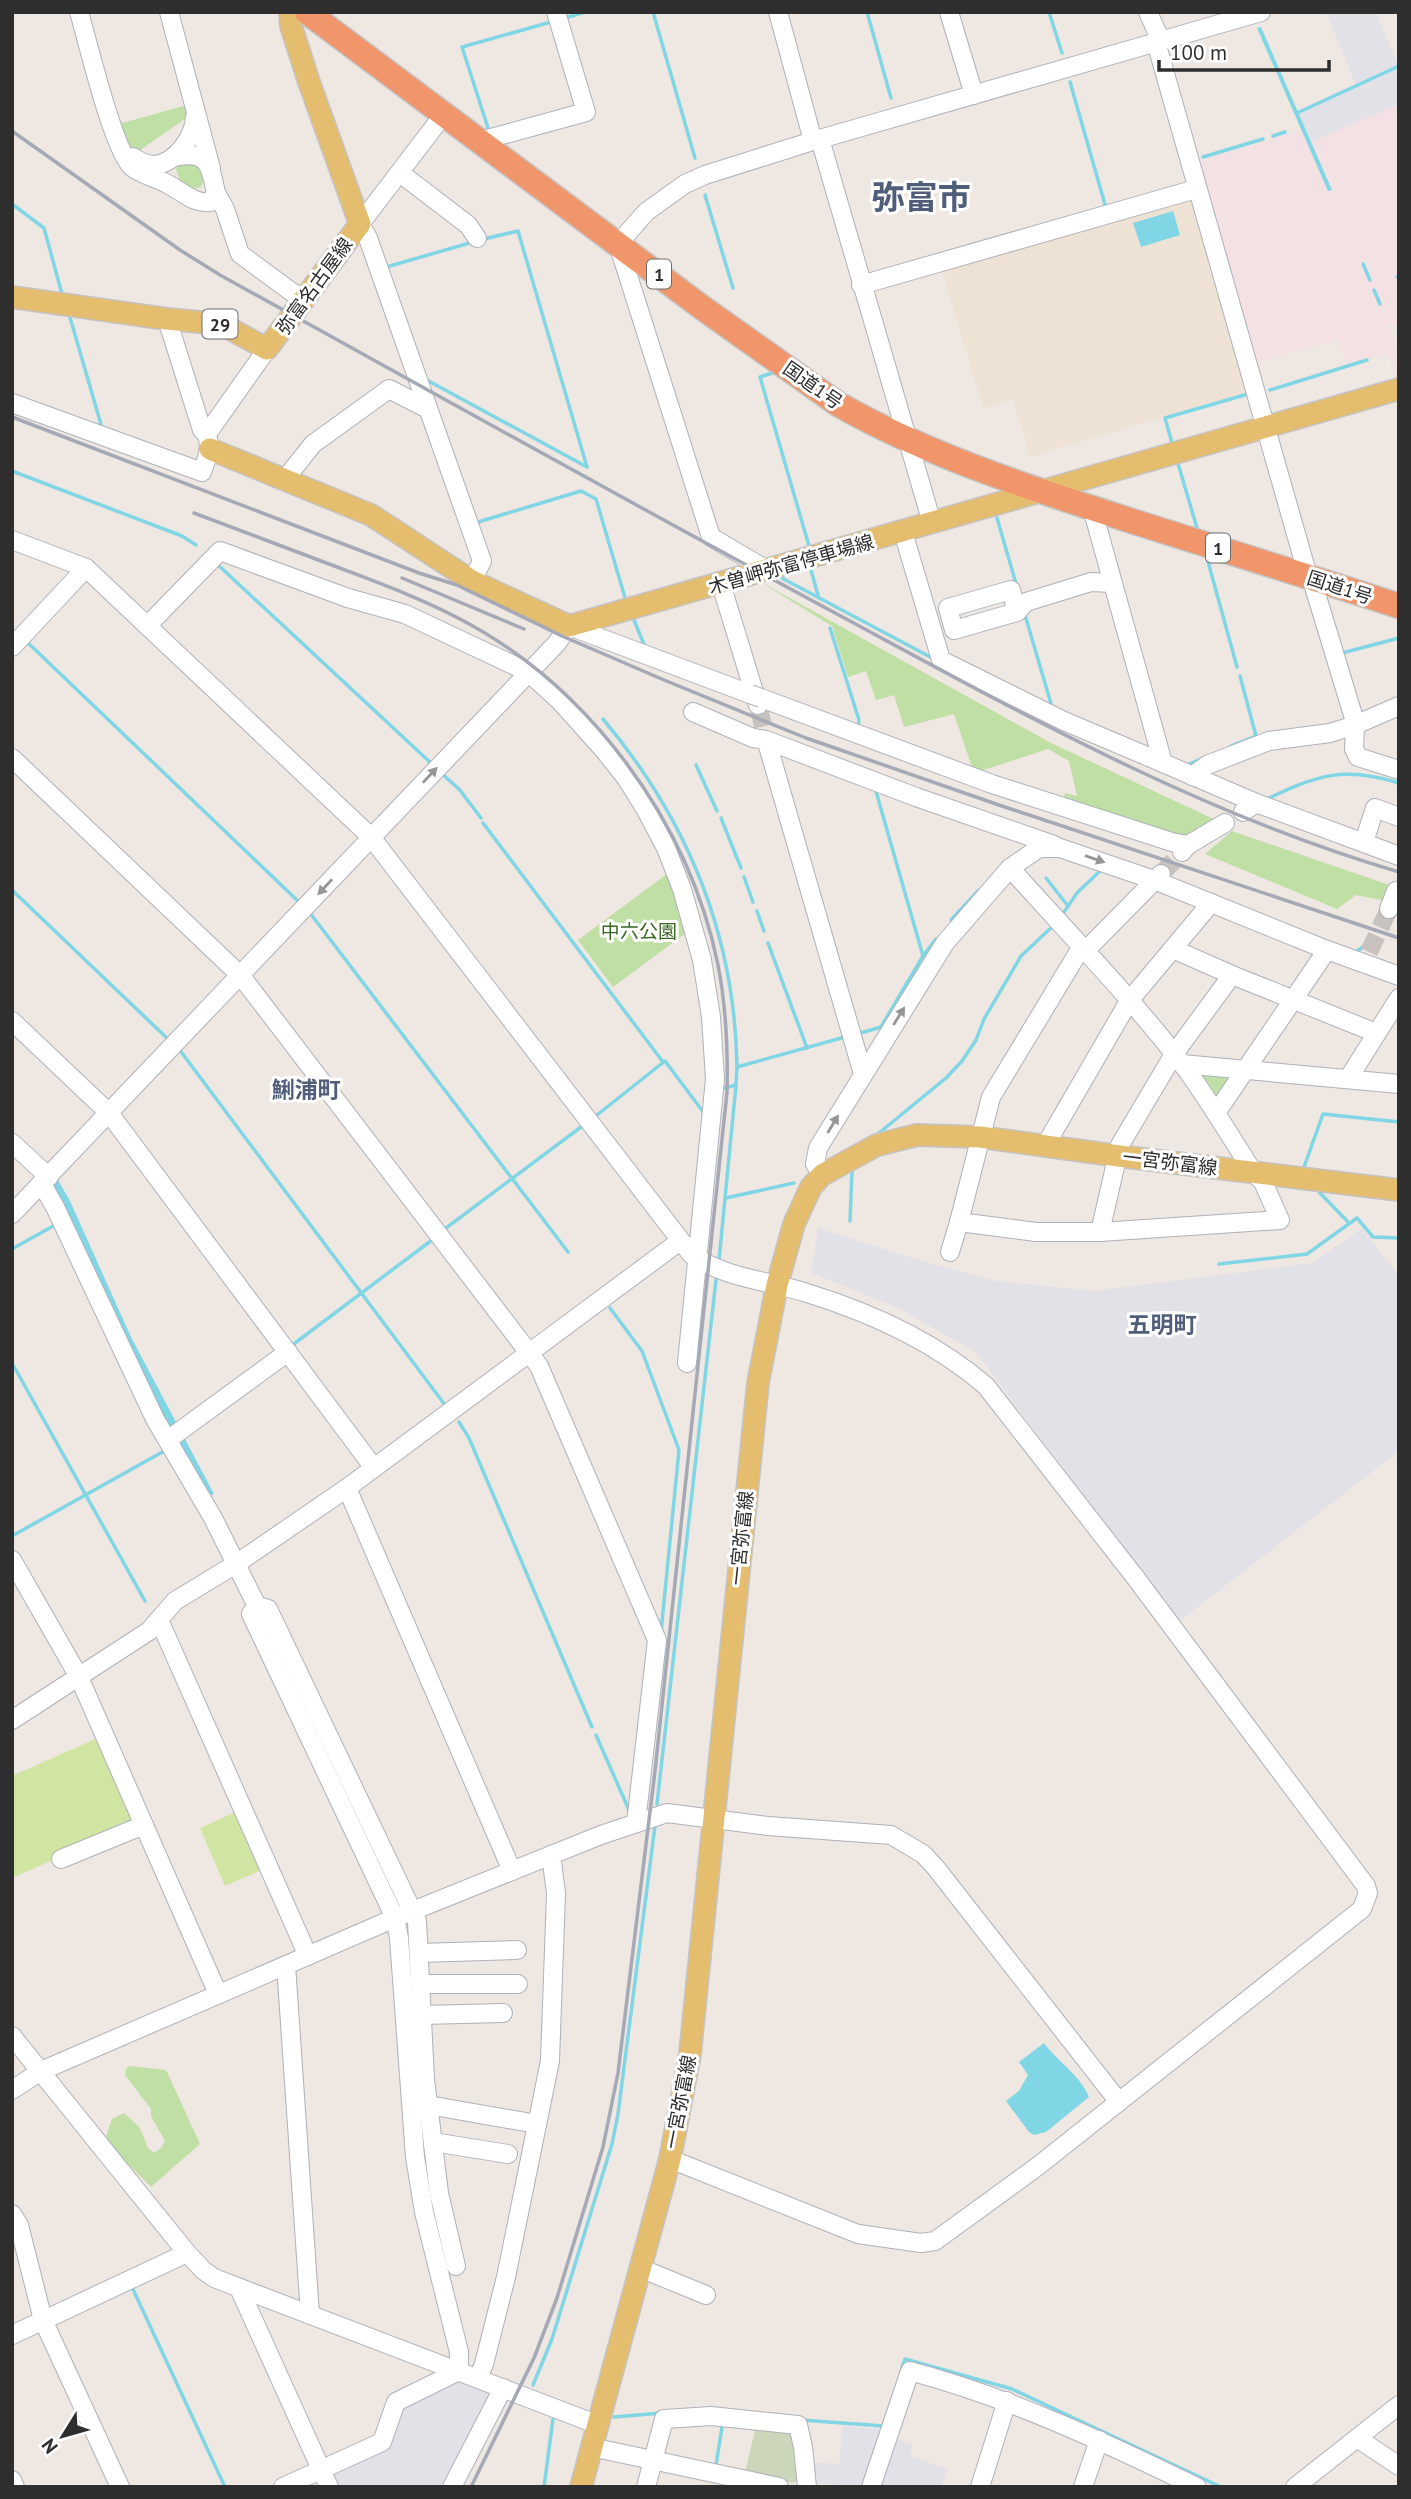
<svg xmlns="http://www.w3.org/2000/svg" width="1411" height="2499" viewBox="0 0 1411 2499" font-family="'PT Sans','Noto Sans JP',sans-serif">
<style>
.industrial{fill:#e2e1e7}
.education{fill:#ede2d4}
.medical{fill:#f3e1e4}
.green{fill:#bfdfa4}
.cemetery{fill:#cbd6bb}
.pitch{fill:#d0e5a1}
.water{fill:#80d6e5}
.lines{fill:none;stroke-linecap:round;stroke-linejoin:round}
.stream{stroke:#80d6e5;stroke-width:3.5}
.minor-tunnel{stroke:#c8c2be;stroke-width:18;stroke-dasharray:18 9;stroke-linecap:butt}
.minor-casing{stroke:#aeb1b9;stroke-width:20}
.major-casing{stroke:#c4c4c4;stroke-width:24}
.highway-casing{stroke:#c4c4c4;stroke-width:27}
.minor{stroke:#fff;stroke-width:18}
.major{stroke:#e5bd6f;stroke-width:21}
.highway{stroke:#f1956a;stroke-width:24}
.rail{stroke:#a5a9b6;stroke-width:3.5}
.minor-bridge-casing{stroke:#aeb1b9;stroke-width:20;stroke-linecap:butt}
.minor-bridge{stroke:#fff;stroke-width:18}
.oneway{fill:#969696}
.labels{text-anchor:middle;dominant-baseline:central;stroke-width:6;stroke-linejoin:round;paint-order:stroke}
.shield{fill:#fff;stroke:#6d6d6d;stroke-width:2}
.shield-label{font-size:18px;font-weight:bold;fill:#2e2e2e}
.street-label{font-size:19px;fill:#2e2e2e;stroke:#fff}
.park-label{font-size:19px;fill:#386722;stroke:#fff}
.quarter-label{font-size:23px;font-weight:bold;fill:#515e7b;stroke:#fff}
.town-label{font-size:33px;font-weight:bold;fill:#515e7b;stroke:#fff}
</style>
<rect width="100%" height="100%" fill="#eee7e2"/>
<g class="industrial">
<polygon points="1326,12 1375,12 1399,67 1399,104 1311,142 1299,113 1357,87"/>
<polygon points="818,1228 905,1256 995,1281 1094,1291 1313,1263 1362,1228 1399,1276 1399,1451 1178,1622 976,1352 896,1307 812,1273"/>
<polygon points="457,2376 493,2393 448,2487 332,2487 331,2471 386,2445 398,2405"/>
<polygon points="843,2426 884,2429 864,2487 814,2483 810,2462 839,2464"/>
<polygon points="894,2438 913,2445 910,2456 947,2469 941,2487 878,2487"/>
</g>
<polygon class="education" points="1193,199 1249,391 1030,457 1013,400 983,408 942,270"/>
<polygon class="medical" points="1399,104 1399,336 1393,322 1386,325 1399,354 1399,381 1397,382 1388,354 1347,365 1339,339 1257,362 1198,160 1305,129 1311,142"/>
<g class="green">
<polygon points="187,105 189,116 136,153 124,137 119,124"/>
<polygon points="196,162 204,179 201,187 194,189 180,181 176,170 179,163"/>
<polygon points="757,580 1051,743 1220,822 1185,839 1063,803 1065,793 1077,796 1069,761 1048,749 974,773 954,714 904,727 894,695 876,700 866,671 848,677 832,626"/>
<polygon points="1232,831 1395,887 1385,901 1356,895 1337,909 1205,854"/>
<polygon points="671,871 690,930 613,987 578,940"/>
<polygon points="1195,1067 1236,1076 1214,1102"/>
<path d="M 130,2066 L 166,2070 L 200,2144 L 151,2187 C 136,2171 117,2156 106,2136 L 112,2119 L 124,2113 L 140,2128 L 148,2148 L 154,2153 L 161,2148 L 165,2141 L 151,2116 L 151,2109 L 125,2075 L 126,2069 Z"/>
</g>
<polygon class="cemetery" points="756,2426 789,2430 795,2435 799,2479 794,2483 745,2473"/>
<g class="pitch">
<polygon points="100,1737 137,1823 12,1878 12,1776"/>
<polygon points="240,1810 266,1868 225,1886 200,1828"/>
</g>
<g class="water">
<polygon points="1261,27 1332,190 1328,191 1257,28"/>
<polygon points="1173,211 1180,235 1141,247 1133,223"/>
<polygon points="58,1180 70,1201 131,1337 214,1494 207,1497 141,1380 52,1188"/>
<path d="M 1044,2043 C 1058,2062 1081,2076 1089,2097 L 1046,2132 L 1034,2135 L 1029,2132 L 1006,2101 L 1019,2091 L 1028,2075 L 1019,2062 Z"/>
</g>
<g class="lines">
<g class="stream">
<polyline points="653,12 695,158"/>
<polyline points="867,12 891,98"/>
<polyline points="1049,12 1062,53"/>
<polyline points="565,18 585,12"/>
<polyline points="1070,82 1106,208"/>
<polyline points="1297,113 1399,66"/>
<polyline points="488,128 462,47 551,22"/>
<polyline points="1273,136 1285,132"/>
<polyline points="1203,157 1263,139"/>
<polyline points="705,195 733,288"/>
<polyline points="12,204 44,228 62,294"/>
<polyline points="484,239 518,231 587,467"/>
<polyline points="1363,264 1370,280"/>
<polyline points="383,268 473,242"/>
<polyline points="1397,277 1399,277"/>
<polyline points="1374,290 1380,304"/>
<polyline points="69,314 102,428"/>
<polyline points="772,373 760,377 809,546"/>
<polyline points="425,379 587,467"/>
<polyline points="1270,390 1367,360"/>
<polyline points="1172,443 1165,418 1248,394"/>
<polyline points="1177,460 1197,528"/>
<polyline points="12,471 182,536 196,545"/>
<polyline points="997,518 1017,587"/>
<polyline points="475,523 581,491 596,499 626,601"/>
<polyline points="1207,558 1237,667"/>
<polyline points="217,564 432,764"/>
<polyline points="811,570 818,595"/>
<polyline points="778,576 934,659"/>
<polyline points="632,615 645,647"/>
<polyline points="1025,615 1052,707"/>
<polyline points="830,628 859,720 858,727"/>
<polyline points="26,641 299,902"/>
<polyline points="1342,653 1399,638"/>
<path d="M 603,719 C 687,819 735,936 737,1067"/>
<polyline points="1231,746 1256,736 1240,676"/>
<polyline points="696,765 717,811"/>
<polyline points="1187,765 1201,759"/>
<polyline points="441,773 459,789 481,818"/>
<polyline points="875,788 923,956"/>
<path d="M 1267,799 C 1318,775 1343,766 1399,783"/>
<polyline points="721,818 741,868"/>
<polyline points="483,823 663,1062"/>
<polyline points="744,877 753,902"/>
<polyline points="1046,878 1068,906"/>
<polyline points="12,890 170,1041"/>
<polyline points="757,911 764,931"/>
<polyline points="310,913 568,1252"/>
<polyline points="1062,915 1077,893 1102,869"/>
<polyline points="951,920 979,890"/>
<polyline points="768,943 807,1048"/>
<polyline points="1356,952 1364,946"/>
<polyline points="857,1034 881,1027 923,956 936,939"/>
<polyline points="179,1049 445,1405"/>
<polyline points="721,1089 736,1085 737,1067 845,1037"/>
<polyline points="597,1115 665,1061 704,1113"/>
<polyline points="879,1133 946,1078 962,1061 976,1040 984,1019 1021,956 1053,926"/>
<polyline points="1304,1167 1323,1114 1399,1122"/>
<polyline points="1319,1192 1349,1223"/>
<polyline points="726,1198 794,1183"/>
<polyline points="850,1221 852,1171"/>
<polyline points="442,1231 581,1127"/>
<polyline points="12,1249 55,1225"/>
<polyline points="719,1260 736,1085"/>
<polyline points="1219,1264 1307,1254 1357,1218 1373,1237 1399,1238"/>
<polyline points="610,1308 642,1351 679,1450 661,1632"/>
<polyline points="291,1346 432,1240"/>
<polyline points="12,1363 145,1601"/>
<polyline points="459,1422 469,1438 592,1727"/>
<polyline points="12,1536 166,1450"/>
<polyline points="596,1735 629,1810"/>
<polyline points="657,1804 716,1280"/>
<polyline points="131,2285 225,2487"/>
<polyline points="901,2371 905,2359 1012,2389 1221,2487"/>
<polyline points="533,2385 552,2339 612,2144 618,2114 655,1826"/>
<polyline points="614,2417 662,2413"/>
<polyline points="801,2420 884,2426"/>
<polyline points="716,2465 722,2427"/>
<polyline points="544,2487 553,2419"/>
</g>
<g class="minor-tunnel">
<polyline points="759,709 768,746"/>
<polyline points="1161,874 1180,854"/>
<polyline points="1369,952 1389,909"/>
</g>
<g class="minor-casing">
<g id="minor">
<path d="M 79,12 C 88,42 113,150 132,167 C 143,176 159,178 171,186 C 184,193 195,204 210,202 L 216,193 C 210,163 207,150 173,157"/>
<polyline points="169,12 211,168"/>
<polyline points="778,12 813,141"/>
<polyline points="949,12 974,95"/>
<polyline points="1148,12 1161,41"/>
<polyline points="1156,42 1308,576"/>
<polyline points="444,114 360,224 368,238 482,561 472,581"/>
<polyline points="820,139 932,523"/>
<polyline points="480,141 586,112 556,12"/>
<path d="M 133,157 C 139,161 146,165 154,165 C 176,164 194,136 195,117"/>
<polyline points="400,173 468,225 477,238"/>
<polyline points="216,193 225,209 240,254 304,301"/>
<polyline points="861,285 1196,189"/>
<polyline points="167,319 202,430 207,434"/>
<polyline points="12,403 202,472 210,449 207,434 267,349"/>
<polyline points="285,479 313,444 389,389 428,409"/>
<polyline points="1092,508 1163,763 1256,803 1243,812"/>
<polyline points="903,532 941,660 1064,721 1163,763"/>
<path d="M 12,540 L 86,568 L 371,837 L 691,1254 C 723,1278 770,1281 807,1293 C 872,1313 934,1341 986,1386 L 1135,1577 L 1366,1886 L 1368,1893 L 1362,1909 L 1038,2166 L 935,2241 L 921,2243 L 858,2234 L 670,2159"/>
<polyline points="767,570 711,537 618,244 646,212 685,184 705,175 813,141 1261,12"/>
<polyline points="1311,577 1356,725"/>
<polyline points="721,584 758,705"/>
<polyline points="1017,612 1011,590 948,608 954,630 1017,612 1026,602 1091,582 1112,583"/>
<polyline points="147,626 220,551 348,598 405,614 528,672 559,700 603,749 626,778 646,810 666,848 682,889 702,960 711,1017 715,1079 687,1363"/>
<polyline points="12,647 86,568"/>
<polyline points="761,698 992,784 1175,843 1188,845"/>
<polyline points="693,712 753,738 766,740 916,797 1054,845"/>
<polyline points="1355,725 1354,749 1358,757 1399,770"/>
<polyline points="768,746 863,1074"/>
<polyline points="12,758 241,976 539,1366 657,1640 636,1823"/>
<polyline points="1192,776 1207,765 1269,741 1330,733 1355,725 1399,706"/>
<polyline points="1256,803 1399,856"/>
<polyline points="1364,842 1375,808 1399,817"/>
<polyline points="1182,852 1188,845 1225,823"/>
<path d="M 1010,868 C 1069,934 1132,998 1186,1069 C 1210,1102 1231,1137 1253,1172 L 1263,1182 L 1280,1220 L 1100,1232 L 1036,1232 L 959,1222 L 991,1097 L 1081,948 L 1089,947 L 1161,874"/>
<polyline points="1389,909 1396,891"/>
<polyline points="1173,949 1232,975 1376,1033"/>
<polyline points="12,1021 109,1113 374,1468"/>
<polyline points="1182,1064 1399,1084"/>
<polyline points="1348,1079 1399,998"/>
<polyline points="1216,1113 1327,950"/>
<polyline points="12,1143 49,1177"/>
<polyline points="1045,1146 1129,1001 1211,903"/>
<polyline points="822,1175 815,1164 818,1148 945,943 1010,868 1039,848 1060,848 1154,880 1327,950 1399,976"/>
<polyline points="42,1184 56,1209 155,1419 213,1518 257,1606 251,1614 395,1918 399,1938 415,2157 424,2212 459,2352 459,2371"/>
<polyline points="12,1214 557,643 569,626 750,694"/>
<polyline points="1100,1232 1120,1145 1174,1054 1232,975"/>
<polyline points="950,1252 959,1222"/>
<polyline points="169,1439 288,1352"/>
<polyline points="347,1488 512,1871"/>
<polyline points="12,1560 79,1677 218,1994"/>
<polyline points="257,1606 268,1609 417,1921 425,2079 439,2193 456,2266"/>
<polyline points="160,1622 308,1956"/>
<polyline points="12,1720 149,1631 175,1601 236,1564 347,1488 680,1241"/>
<polyline points="61,1859 144,1825"/>
<polyline points="419,1953 517,1950"/>
<polyline points="286,1965 310,2315"/>
<polyline points="420,1984 518,1984"/>
<polyline points="422,2015 503,2013"/>
<polyline points="12,2036 187,2253 203,2270 214,2278 596,2424"/>
<polyline points="12,2090 41,2071 395,1918 601,1835 667,1813 768,1826 891,1835 923,1854 936,1868 1119,2102"/>
<polyline points="428,2105 537,2124"/>
<polyline points="433,2142 508,2154"/>
<polyline points="12,2214 19,2225 43,2320 120,2487"/>
<polyline points="640,2268 706,2295"/>
<polyline points="239,2288 329,2487"/>
<polyline points="12,2335 187,2253"/>
<polyline points="478,2378 484,2364 506,2277 550,2061 556,1893 551,1855"/>
<polyline points="1357,2438 1399,2466"/>
<polyline points="591,2447 779,2487"/>
<polyline points="12,2480 15,2487"/>
<polyline points="283,2487 382,2442 396,2402 459,2371"/>
<polyline points="452,2487 503,2388"/>
<polyline points="646,2487 664,2419 711,2416 798,2425 803,2447 807,2487"/>
<path d="M 871,2487 L 910,2371 C 1011,2398 1104,2442 1197,2487"/>
<polyline points="980,2487 1007,2401"/>
<polyline points="1083,2487 1099,2440"/>
<polyline points="1295,2487 1399,2405"/>
</g>
</g>
<g class="major-casing">
<g id="major">
<polyline points="12,297 167,319 221,324 267,349 360,224 309,82 291,26 290,12"/>
<polyline points="210,449 371,515 472,581 569,626 1399,389"/>
<polyline points="581,2487 670,2159 690,2054 758,1383 777,1285 794,1224 811,1187 822,1175 877,1145 917,1135 980,1137 1119,1156 1399,1190"/>
</g>
</g>
<g class="highway-casing">
<path id="highway" d="M 307,12 L 700,306 L 838,404 C 931,457 1033,489 1135,522 C 1223,550 1311,577 1399,606"/>
</g>
<use href="#minor" class="minor"/>
<use href="#major" class="major"/>
<use href="#highway" class="highway"/>
<g class="rail">
<path d="M 12,131 L 180,250 L 220,275 C 430,391 639,508 850,621 C 1028,717 1204,815 1399,872"/>
<polyline points="12,417 419,573 457,585 562,636 664,680 806,738 999,805 1399,938"/>
<path d="M 194,513 C 242,531 289,549 337,567 C 379,583 420,598 460,619 C 590,687 689,822 718,965 C 726,1006 728,1050 727,1092 L 655,1771 L 618,2073 L 603,2147 L 557,2298 L 534,2358 L 471,2487"/>
<polyline points="402,578 524,629"/>
</g>
<g class="minor-bridge-casing">
<polyline id="minor-bridge" points="750,694 761,698"/>
</g>
<use href="#minor-bridge" class="minor-bridge"/>
</g>
<defs><path id="oneway-solid" d="M-6-.8H1V-3.2L6.5 0L1 3.2V.8H-6Z" transform="scale(1.75)"/></defs>
<g class="oneway">
<use href="#oneway-solid" transform="translate(430 775) rotate(-47)"/>
<use href="#oneway-solid" transform="translate(1095 859) rotate(19)"/>
<use href="#oneway-solid" transform="translate(325 887) rotate(133)"/>
<use href="#oneway-solid" transform="translate(899 1016) rotate(-58)"/>
<use href="#oneway-solid" transform="translate(833 1124) rotate(-59)"/>
</g>
<g class="labels">
<g class="shield">
<rect x="647" y="259.5" width="24" height="29" rx="5"/>
<rect x="202.5" y="309.5" width="35" height="29" rx="5"/>
<rect x="1206" y="533.5" width="24" height="29" rx="5"/>
</g>
<g class="shield-label">
<text x="659" y="274">1</text>
<text x="220" y="324">29</text>
<text x="1218" y="548">1</text>
</g>
<g class="street-label">
<text transform="translate(314 286) rotate(-54)">弥富名古屋線</text>
<text transform="translate(813 385) rotate(35)">国道1号</text>
<text transform="translate(791 564) rotate(-16)">木曽岬弥富停車場線</text>
<text transform="translate(1340 587) rotate(18)">国道1号</text>
<text transform="translate(1170 1162) rotate(7)">一宮弥富線</text>
<text transform="translate(741 1538) rotate(-84)">一宮弥富線</text>
<text transform="translate(680 2102) rotate(-79)">一宮弥富線</text>
</g>
<g class="park-label">
<text x="639" y="931">中六公園</text>
</g>
<g class="quarter-label">
<text x="306" y="1089">鯏浦町</text>
<text x="1162" y="1324">五明町</text>
</g>
<g class="town-label">
<text x="921" y="196">弥富市</text>
</g>
</g>
<rect width="1411" height="2499" fill="none" stroke="#2e2e2e" stroke-width="28"/>
<g transform="translate(63 2436) rotate(233)" stroke="#ffffff" stroke-width="5" paint-order="stroke">
<path d="M0-5L12 26L0 18L-12 26Z" fill="#2e2e2e"/>
<text y="-10" font-size="19" font-weight="bold" text-anchor="middle" fill="#2e2e2e">N</text>
</g>
<path d="M1159 60v10h170v-10" fill="none" stroke="#2e2e2e" stroke-width="3.5"/>
<text x="1170" y="60" font-size="21" fill="#2e2e2e" stroke="#ffffff" stroke-width="5" paint-order="stroke">100 m</text>
</svg>
